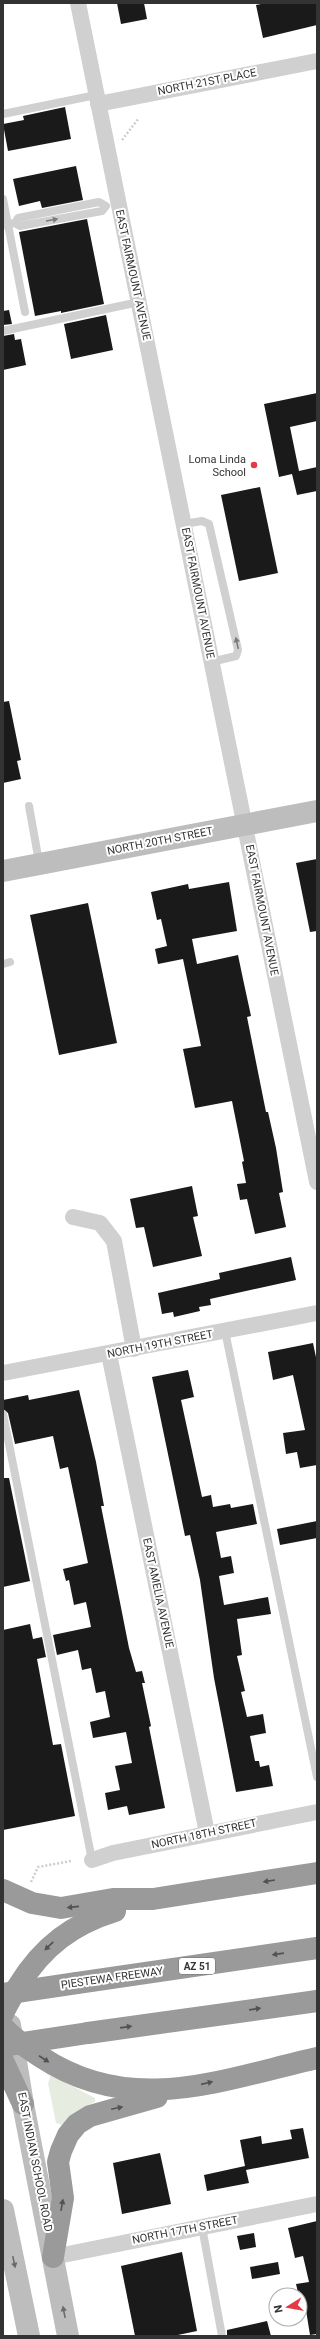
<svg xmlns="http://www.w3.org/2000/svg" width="320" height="2339" viewBox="0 0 320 2339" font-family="Roboto,sans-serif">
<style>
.green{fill:#e6ecdf}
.building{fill:#1a1a1a}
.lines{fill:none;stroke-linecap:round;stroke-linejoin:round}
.path{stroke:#cdcdcd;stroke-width:2.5;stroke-dasharray:2 2;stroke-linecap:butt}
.lane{stroke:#d0d0d0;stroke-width:8}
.street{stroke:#d0d0d0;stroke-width:16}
.secondary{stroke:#bdbdbd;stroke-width:22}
.highway{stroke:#9a9a9a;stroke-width:22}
.highway-bridge{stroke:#9a9a9a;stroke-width:22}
.oneway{fill:#7a7a7a}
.oneway2{fill:#525252}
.oneway3{fill:#6a6a6a}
.poi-dot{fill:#e63946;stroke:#fff;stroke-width:1.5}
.labels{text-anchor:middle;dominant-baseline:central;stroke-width:4;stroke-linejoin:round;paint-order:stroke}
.shield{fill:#fff;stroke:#707070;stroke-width:1}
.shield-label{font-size:10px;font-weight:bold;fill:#333}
.street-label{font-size:11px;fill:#333;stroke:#fff}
.poi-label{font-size:11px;fill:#333;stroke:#fff;text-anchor:end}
</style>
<rect width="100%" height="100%" fill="#fff"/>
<polygon class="green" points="51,2075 95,2098 95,2102 84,2107 62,2125 56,2123 48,2083"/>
<g class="building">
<polygon points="117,3 144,3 147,19 121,24"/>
<polygon points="266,3 317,3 317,25 263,38 256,5"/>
<polygon points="65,107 71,139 8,151 3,124 24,120 23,116"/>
<polygon points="76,166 83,200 42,208 40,201 19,206 13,179"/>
<polygon points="87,219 104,304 61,313 61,311 35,316 19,232"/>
<polygon points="9,310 12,324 3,325 3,311"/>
<polygon points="106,315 113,350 71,359 64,324"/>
<polygon points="14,334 15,340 21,339 26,365 3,370 3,336"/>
<polygon points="317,393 317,421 290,427 299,471 317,467 317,491 297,495 292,474 279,477 264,404"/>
<polygon points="260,487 278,573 239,581 221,495"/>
<polygon points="9,701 21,760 17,761 21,779 3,783 3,702"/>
<polygon points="317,859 317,931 310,932 296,863"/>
<polygon points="229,882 237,931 192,939 197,964 238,955 243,979 251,1016 247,1017 266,1112 268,1112 276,1148 283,1192 279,1193 286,1227 255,1234 247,1199 240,1200 237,1184 246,1183 242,1162 244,1161 232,1101 195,1108 183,1049 201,1046 183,959 158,964 155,949 167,946 161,919 157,920 151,892 188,884 189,889"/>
<polygon points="88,903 117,1043 59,1055 30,915"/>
<polygon points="192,1186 198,1216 193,1217 202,1256 153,1267 144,1227 136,1228 130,1199"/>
<polygon points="291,1257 296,1280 210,1299 211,1305 199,1307 200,1311 174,1317 173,1312 162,1314 158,1293 220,1279 219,1273"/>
<polygon points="313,1343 317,1362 317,1465 300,1468 297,1452 286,1454 283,1433 305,1430 293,1375 273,1380 268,1352"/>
<polygon points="188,1370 194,1397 181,1400 202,1497 211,1495 213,1507 230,1504 231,1508 253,1504 257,1524 216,1532 221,1558 231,1556 234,1573 219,1576 224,1605 268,1597 271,1614 237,1619 242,1655 237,1656 245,1691 241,1692 247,1717 263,1714 266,1733 250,1736 255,1761 259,1761 260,1767 269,1765 273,1786 236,1792 214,1678 200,1580 190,1535 185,1536 152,1377"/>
<polygon points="79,1390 96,1462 104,1506 101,1506 129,1648 136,1672 142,1671 145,1683 142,1683 151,1726 149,1727 165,1808 129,1815 127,1806 108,1810 105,1793 120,1790 115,1766 132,1763 126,1732 93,1738 90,1722 110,1717 105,1691 96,1693 91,1668 82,1670 78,1650 57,1655 53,1635 91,1627 86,1602 74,1605 69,1580 66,1581 63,1569 88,1563 68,1467 60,1469 53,1436 15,1444 8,1413 3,1409 3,1400 28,1395 29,1400"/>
<polygon points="3,1478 9,1478 30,1581 3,1587"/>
<polygon points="317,1521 317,1538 280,1545 277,1529"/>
<polygon points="30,1624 33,1639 42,1637 46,1657 37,1659 53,1745 61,1744 75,1816 3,1830 3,1630"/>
<polygon points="303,2128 309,2158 246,2170 249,2183 207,2191 204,2175 245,2166 240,2140 261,2136 262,2144 292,2139 290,2130"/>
<polygon points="160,2153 171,2204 122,2214 113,2163"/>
<polygon points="317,2221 317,2334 310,2335 305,2304 301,2305 296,2284 309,2282 303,2256 295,2258 288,2228"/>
<polygon points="254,2233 256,2247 240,2250 237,2236"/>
<polygon points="182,2252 197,2331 173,2336 135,2336 121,2266"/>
<polygon points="278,2262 280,2274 252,2279 250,2267"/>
<polygon points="267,2321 271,2336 227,2336 227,2330"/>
</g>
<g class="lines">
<g class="path">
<polyline points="122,140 139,118"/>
<polyline points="31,1882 38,1867 71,1861"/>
</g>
<g class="lane">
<polyline points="3,114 96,95"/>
<polyline points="3,199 25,312"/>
<polyline points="3,225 15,223 20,226 102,211 106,206 99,202 18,218 15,223"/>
<polyline points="3,331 139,302"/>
<polyline points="184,524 202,521 209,524 238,650 236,656 211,662"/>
<polyline points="29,806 39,862"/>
<polyline points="3,964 10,962"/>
<polyline points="225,1331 317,1777"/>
<polyline points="3,1414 92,1860"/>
<polyline points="202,2227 222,2336"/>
</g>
<g class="street">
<polyline points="78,3 317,1182"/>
<polyline points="98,104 317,61"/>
<polyline points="73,1217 100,1223 114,1241 134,1349"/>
<polyline points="109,1354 207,1833"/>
<polyline points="3,1373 317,1313"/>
<polyline points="92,1860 113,1853 317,1812"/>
<polyline points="53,2257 317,2204"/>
</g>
<g class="secondary">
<polyline points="3,871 317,811"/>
<polyline points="10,2025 23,2104 68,2336"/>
<polyline points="3,2210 29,2336"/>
</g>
<g class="highway">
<polyline points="3,1890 32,1903 61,1908 113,1899 153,1899 317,1873"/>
<polyline points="77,1983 317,1948"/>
<path d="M 3,2014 C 7,2004 13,1995 19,1985 C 43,1946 73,1924 115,1911"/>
<path d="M 3,2027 C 14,2039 27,2048 41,2057 C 132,2117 220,2080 317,2058"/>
<polyline points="88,2033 317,2001"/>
<polyline points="3,2061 23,2104"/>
<polyline points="53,2257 63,2198 58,2162 61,2151 68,2135 77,2124 90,2116 157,2097"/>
</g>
<g class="highway-bridge">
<polyline points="3,1994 77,1983"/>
<polyline points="3,2046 88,2033"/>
</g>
</g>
<defs><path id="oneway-solid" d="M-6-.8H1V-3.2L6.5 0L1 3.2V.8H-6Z"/></defs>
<g class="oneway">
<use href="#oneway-solid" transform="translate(52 220) rotate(-10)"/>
<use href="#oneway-solid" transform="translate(237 643) rotate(-102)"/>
</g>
<g class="oneway2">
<use href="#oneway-solid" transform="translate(269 1881) rotate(171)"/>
<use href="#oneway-solid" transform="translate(73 1907) rotate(174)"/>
<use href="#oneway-solid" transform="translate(49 1946) rotate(136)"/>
<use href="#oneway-solid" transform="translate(278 1954) rotate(172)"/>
<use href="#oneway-solid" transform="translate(255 2009) rotate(-8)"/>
<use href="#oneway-solid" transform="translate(126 2027) rotate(-8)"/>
<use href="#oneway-solid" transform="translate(44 2059) rotate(33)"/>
<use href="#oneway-solid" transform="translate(207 2083) rotate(-13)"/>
<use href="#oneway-solid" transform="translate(117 2108) rotate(-12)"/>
<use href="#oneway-solid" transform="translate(62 2205) rotate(-80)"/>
</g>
<g class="oneway3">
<use href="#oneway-solid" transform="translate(14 2262) rotate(78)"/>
<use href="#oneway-solid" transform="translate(64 2312) rotate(-101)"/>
</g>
<circle class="poi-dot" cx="254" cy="465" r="4"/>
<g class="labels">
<rect class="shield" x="179" y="1958" width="36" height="16" rx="3"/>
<g class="shield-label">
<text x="197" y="1966">AZ 51</text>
</g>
<g class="street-label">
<text transform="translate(207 82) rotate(-11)">NORTH 21ST PLACE</text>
<text transform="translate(133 275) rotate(78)">EAST FAIRMOUNT AVENUE</text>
<text transform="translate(198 593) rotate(79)">EAST FAIRMOUNT AVENUE</text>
<text transform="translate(160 841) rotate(-11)">NORTH 20TH STREET</text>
<text transform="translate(262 910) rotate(79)">EAST FAIRMOUNT AVENUE</text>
<text transform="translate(160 1344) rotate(-11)">NORTH 19TH STREET</text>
<text transform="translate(158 1593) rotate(78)">EAST AMELIA AVENUE</text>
<text transform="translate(204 1834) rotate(-12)">NORTH 18TH STREET</text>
<text transform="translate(112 1978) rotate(-8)">PIESTEWA FREEWAY</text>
<text transform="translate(35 2162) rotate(79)">EAST INDIAN SCHOOL ROAD</text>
<text transform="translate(185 2230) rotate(-11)">NORTH 17TH STREET</text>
</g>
<g class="poi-label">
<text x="246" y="459">Loma Linda<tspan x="246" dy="13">School</tspan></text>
</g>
</g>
<rect width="320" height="2339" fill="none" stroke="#333333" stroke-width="8"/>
<g transform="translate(288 2307) rotate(259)"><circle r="19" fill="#ffffff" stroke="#adadad"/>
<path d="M0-3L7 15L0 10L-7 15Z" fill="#e63946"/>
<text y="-6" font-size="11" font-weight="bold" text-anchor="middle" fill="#333333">N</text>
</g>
</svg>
